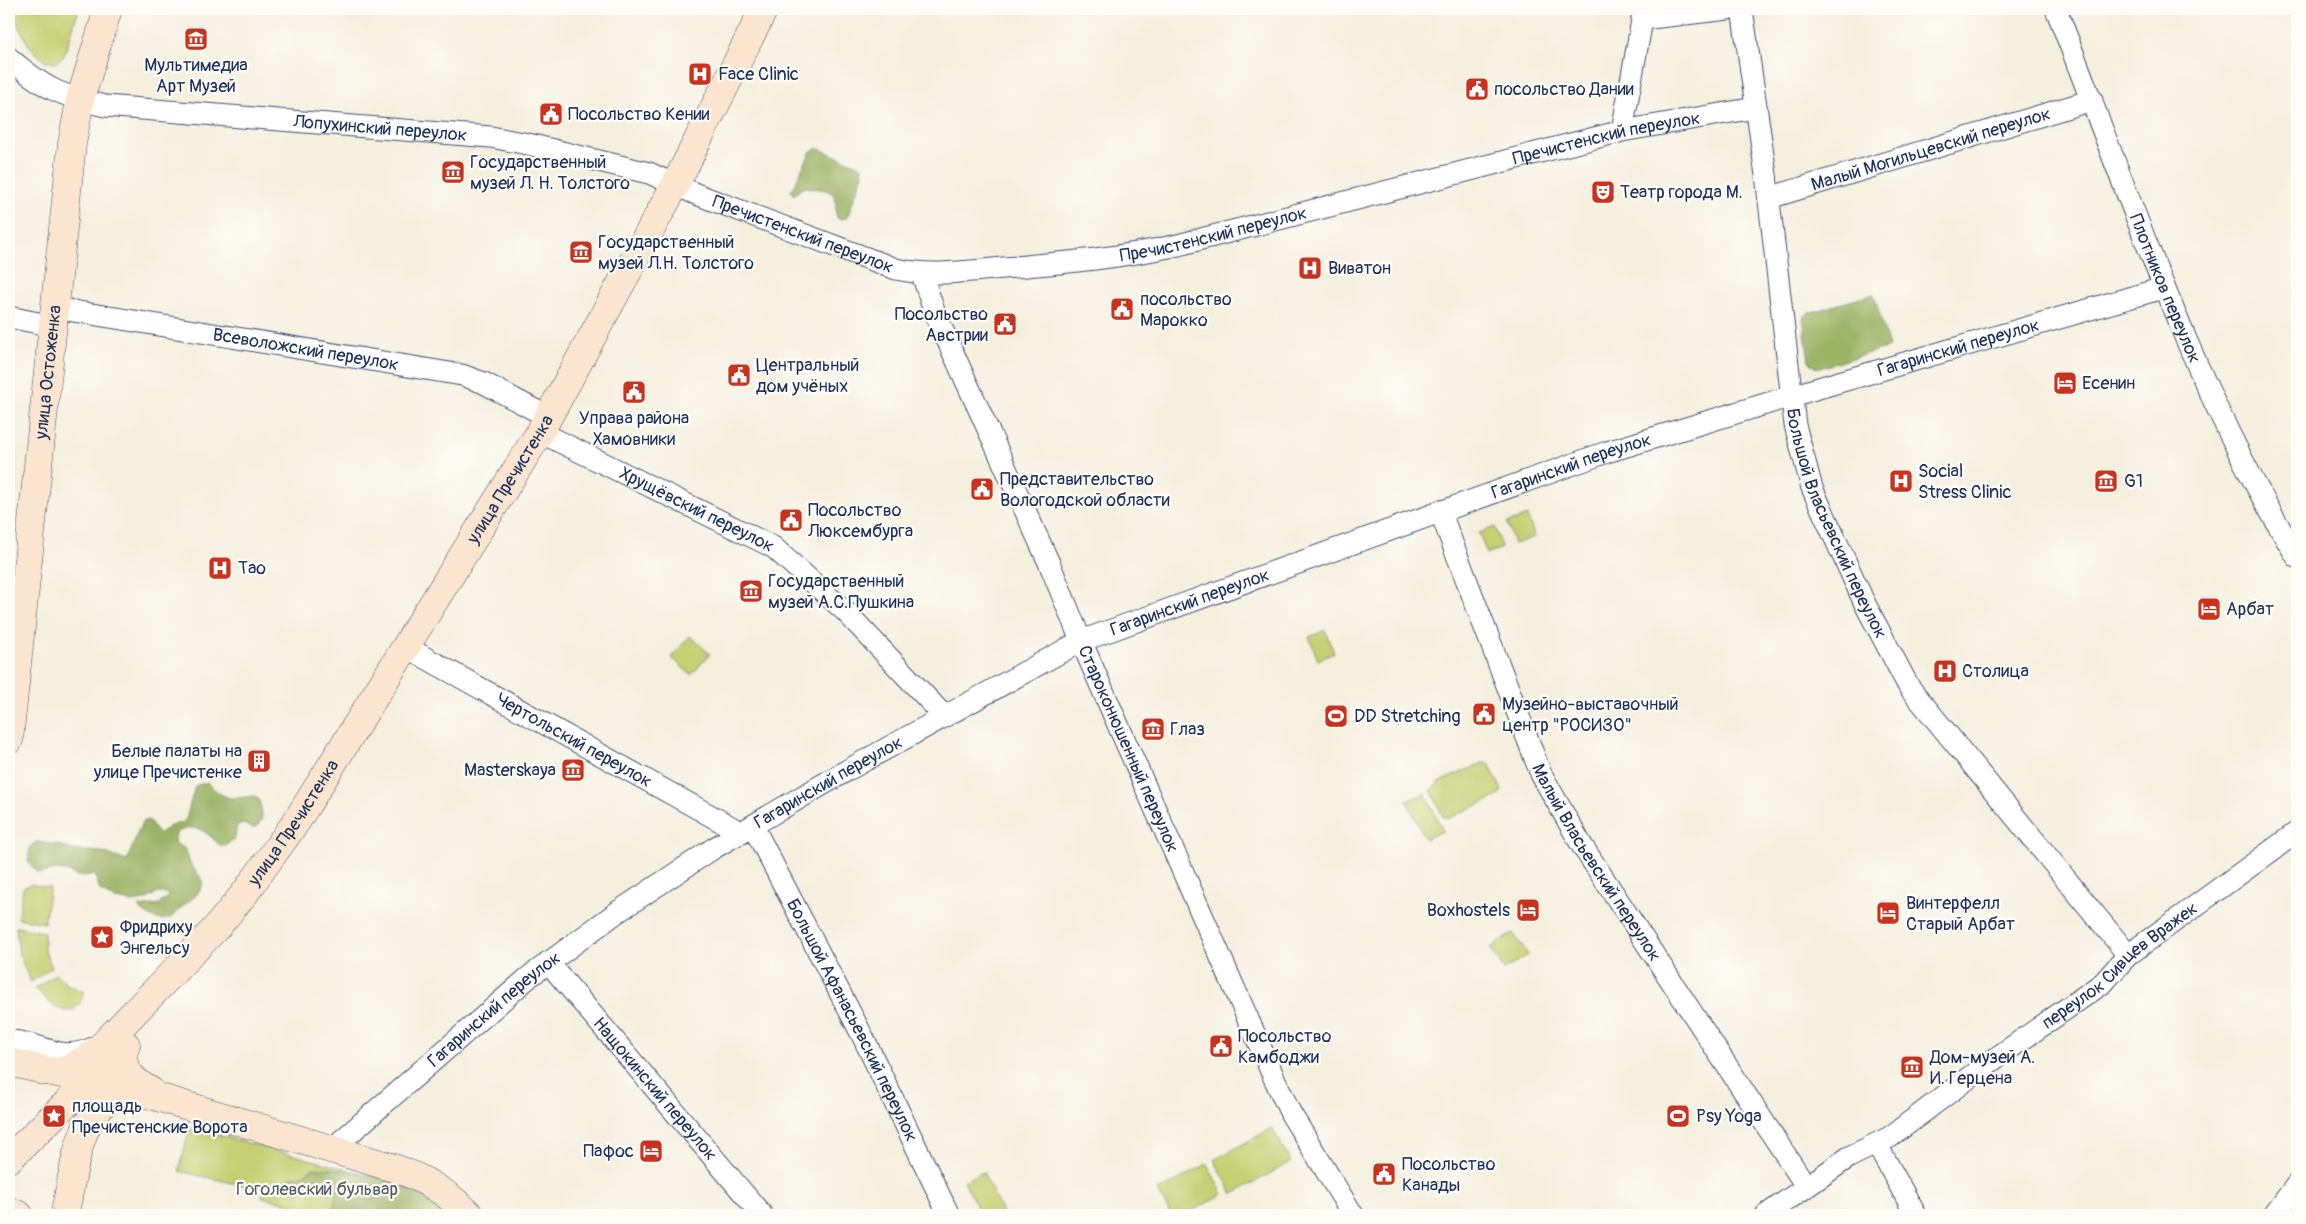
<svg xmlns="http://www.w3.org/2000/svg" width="2306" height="1224" viewBox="0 0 2306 1224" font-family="Pangolin,sans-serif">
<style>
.green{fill:#c4d072;stroke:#708068}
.forest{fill:#9bb264;stroke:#5b7061}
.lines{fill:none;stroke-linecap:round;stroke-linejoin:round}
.street-casing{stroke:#3c4c71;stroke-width:23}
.secondary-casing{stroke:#3c4c71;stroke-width:29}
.street{stroke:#fff;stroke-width:21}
.secondary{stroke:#fce5cf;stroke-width:28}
.labels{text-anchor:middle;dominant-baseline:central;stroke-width:4.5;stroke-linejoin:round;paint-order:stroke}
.poi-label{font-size:18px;fill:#1b2f5e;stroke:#fdfcf7;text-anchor:start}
.street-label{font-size:18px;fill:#1b2f5e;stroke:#fdfcf7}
.park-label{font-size:18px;fill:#4e5f64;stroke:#fdfcf7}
</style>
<rect width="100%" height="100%" fill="#fdfcf7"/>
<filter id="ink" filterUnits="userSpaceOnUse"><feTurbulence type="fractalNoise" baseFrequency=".02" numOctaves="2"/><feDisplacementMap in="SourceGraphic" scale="10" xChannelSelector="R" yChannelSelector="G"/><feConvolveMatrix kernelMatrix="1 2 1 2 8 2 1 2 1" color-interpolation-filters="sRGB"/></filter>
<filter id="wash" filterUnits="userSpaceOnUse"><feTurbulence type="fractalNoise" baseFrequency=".0096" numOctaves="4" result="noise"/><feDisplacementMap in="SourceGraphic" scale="20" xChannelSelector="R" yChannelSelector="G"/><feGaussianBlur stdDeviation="1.12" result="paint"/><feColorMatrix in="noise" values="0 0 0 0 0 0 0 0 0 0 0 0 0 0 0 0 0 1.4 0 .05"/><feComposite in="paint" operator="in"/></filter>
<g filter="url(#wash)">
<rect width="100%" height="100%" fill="#f5efdd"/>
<g class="green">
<polygon points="10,9 79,9 64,56 55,63 45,62 29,46"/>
<polygon points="1527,516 1535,537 1514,544 1507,523"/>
<polygon points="1495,527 1502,548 1487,554 1479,533"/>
<polygon points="1325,630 1334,653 1318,660 1309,637"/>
<polygon points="690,636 710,654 691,675 671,657"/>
<polygon points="1483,763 1489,764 1501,788 1502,791 1498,796 1449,818 1443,817 1431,790 1439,782"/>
<polygon points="1425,793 1443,831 1425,839 1407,801"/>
<polygon points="31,884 50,888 44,923 18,918 23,888"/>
<polygon points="16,927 44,932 44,949 52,967 31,982 19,955"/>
<polygon points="1513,933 1528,955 1504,970 1490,948"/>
<path d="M 56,974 L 67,984 L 84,992 C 75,1027 51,1006 35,988 Z"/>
<polygon points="192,1128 391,1181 432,1201 449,1215 294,1215 296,1205 262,1197 263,1190 179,1171 189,1130"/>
<polygon points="1272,1128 1291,1162 1233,1194 1214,1160"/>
<polygon points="1207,1164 1223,1194 1185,1215 1171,1215 1158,1191"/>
<polygon points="983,1172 1003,1214 1000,1215 981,1215 964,1181"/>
</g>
<g class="forest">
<path d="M 817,148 L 862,167 L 863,174 L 847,218 L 838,219 C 832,210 842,197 828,191 C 821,188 815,190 808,187 L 802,188 L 794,195 L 791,191 L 811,151 Z"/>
<polygon points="1874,294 1889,347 1820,368 1814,367 1809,362 1803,318 1808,313"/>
<path d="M 207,782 C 225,801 230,799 254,796 L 258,798 C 262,809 266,821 254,828 L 242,824 L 237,825 L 235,838 L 225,846 L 221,846 C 205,832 198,821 176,833 L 174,844 C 192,849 184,853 191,865 C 195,871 200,875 203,882 C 202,892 192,899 184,905 C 180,908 177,913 173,916 C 163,925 146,916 139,907 L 159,904 L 168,897 L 167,893 L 158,893 L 145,900 L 132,902 L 115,899 L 100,891 L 95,875 L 77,876 L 66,871 L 57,870 L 41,873 L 37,872 L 28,862 L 30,847 L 36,842 L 59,845 L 73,850 L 102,852 L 127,861 L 142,822 L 149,820 L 158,834 L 175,823 L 182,823 L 186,819 L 195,786 Z"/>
<path d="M 314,1168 C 350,1168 401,1180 430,1201 C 436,1205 440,1211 444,1215 L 332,1215 L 337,1191 L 311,1185 L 297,1193 L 288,1185 L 289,1177 L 302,1175 Z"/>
</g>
</g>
<g filter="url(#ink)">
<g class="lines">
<g class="street-casing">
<g id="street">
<path id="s1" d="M 1742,9 L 1766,175 L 1795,425 L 1812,488 L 1865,604 L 1909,687 L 2128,955"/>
<path id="s2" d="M 2056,9 C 2128,192 2193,388 2297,557"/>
<polyline points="1642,19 1728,9"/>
<path id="s3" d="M 9,58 C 45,89 59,95 105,106 L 491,137 L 528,144 L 649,173 L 696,194 L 896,269 C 932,277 968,271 1003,268 C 1062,263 1120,258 1178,245 L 1622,131 L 1755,108"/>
<polyline points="1622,131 1644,9"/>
<path id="s4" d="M 1769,198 L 2092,100"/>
<path id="s5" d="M 922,274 L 934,311 L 1050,565 L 1081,641 L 1275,1080 L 1291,1114 L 1353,1215"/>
<path id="s6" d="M 55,308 L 462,375 L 484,383 L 548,417"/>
<polyline points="9,317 53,326"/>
<path id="s7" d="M 540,432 L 773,547 L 846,612 L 943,715"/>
<path id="s8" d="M 1440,511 L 1541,774 L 1581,844 L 1806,1186"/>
<path id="s9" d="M 406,647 L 742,833"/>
<path id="s10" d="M 753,826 L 863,1037 L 949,1215"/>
<path id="s11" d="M 548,962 L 762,1215"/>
<path d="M 9,1041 C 42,1041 56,1064 93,1048"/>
<polyline points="1877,1145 1916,1215"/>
<path id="s12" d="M 332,1149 L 529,977 L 616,913 L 714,848 L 846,771 L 1081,641 L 1607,452 L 1815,389 L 2163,288"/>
<path id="s13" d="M 1766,1215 L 1849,1157 L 1890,1137 L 1979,1070 L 2103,983 L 2128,955 L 2297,832"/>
<polyline points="2274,1215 2297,1184"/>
</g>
</g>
<g class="secondary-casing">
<g id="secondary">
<path id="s14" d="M 9,740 L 72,144 L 80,100 L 108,9"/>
<path d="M 126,1045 C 116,1067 134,1082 152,1092"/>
<path d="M 9,1062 L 141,1092 L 394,1168 C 424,1178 448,1193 470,1215"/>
<path id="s15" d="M 43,1071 L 59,1072 L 67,1070 L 95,1053 L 216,928 L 245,893 L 296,822 L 540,432 L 675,185 L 764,9"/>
<polyline points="9,1159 101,1070"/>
<polyline points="9,1211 19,1215"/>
<path d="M 67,1215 L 66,1207 C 76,1164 78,1099 133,1090"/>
</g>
</g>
<use href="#street" class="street"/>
<use href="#secondary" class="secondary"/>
</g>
</g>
<defs>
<g id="museum-square" transform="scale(1.25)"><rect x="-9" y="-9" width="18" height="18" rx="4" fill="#c8321e" stroke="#fdfcf7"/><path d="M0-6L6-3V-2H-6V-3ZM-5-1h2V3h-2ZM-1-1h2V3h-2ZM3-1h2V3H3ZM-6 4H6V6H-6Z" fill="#fff"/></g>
<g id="hospital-square" transform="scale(1.25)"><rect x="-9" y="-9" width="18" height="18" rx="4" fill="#c8321e" stroke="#fdfcf7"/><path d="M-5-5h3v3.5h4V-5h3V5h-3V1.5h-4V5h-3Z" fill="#fff"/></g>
<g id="civic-square" transform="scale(1.25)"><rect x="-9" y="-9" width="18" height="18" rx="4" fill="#c8321e" stroke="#fdfcf7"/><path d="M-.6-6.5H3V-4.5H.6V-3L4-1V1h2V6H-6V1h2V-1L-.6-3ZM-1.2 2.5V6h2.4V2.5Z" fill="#fff"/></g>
<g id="theatre-square" transform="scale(1.25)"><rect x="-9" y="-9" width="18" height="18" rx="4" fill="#c8321e" stroke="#fdfcf7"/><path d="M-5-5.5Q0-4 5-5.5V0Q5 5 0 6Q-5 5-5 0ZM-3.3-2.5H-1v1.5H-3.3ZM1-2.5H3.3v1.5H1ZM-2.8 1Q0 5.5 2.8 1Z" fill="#fff"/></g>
<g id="hotel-square" transform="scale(1.25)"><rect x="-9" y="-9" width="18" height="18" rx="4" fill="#c8321e" stroke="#fdfcf7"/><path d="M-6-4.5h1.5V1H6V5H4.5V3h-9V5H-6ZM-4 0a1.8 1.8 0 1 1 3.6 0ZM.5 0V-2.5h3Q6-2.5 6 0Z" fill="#fff"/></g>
<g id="stadium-square" transform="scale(1.25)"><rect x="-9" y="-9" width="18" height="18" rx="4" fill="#c8321e" stroke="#fdfcf7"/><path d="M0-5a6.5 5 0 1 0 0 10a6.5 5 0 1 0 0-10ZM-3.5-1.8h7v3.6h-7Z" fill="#fff"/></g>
<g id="building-square" transform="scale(1.25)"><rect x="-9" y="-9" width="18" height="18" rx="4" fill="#c8321e" stroke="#fdfcf7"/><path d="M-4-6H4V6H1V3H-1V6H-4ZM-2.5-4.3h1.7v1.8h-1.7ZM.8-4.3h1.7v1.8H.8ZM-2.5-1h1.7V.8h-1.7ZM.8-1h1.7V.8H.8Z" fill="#fff"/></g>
<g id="sight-square" transform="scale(1.25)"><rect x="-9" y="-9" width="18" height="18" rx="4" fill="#c8321e" stroke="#fdfcf7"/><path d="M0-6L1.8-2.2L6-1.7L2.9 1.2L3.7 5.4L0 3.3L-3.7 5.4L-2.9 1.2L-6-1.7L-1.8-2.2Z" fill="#fff"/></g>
</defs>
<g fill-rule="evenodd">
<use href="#museum-square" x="196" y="39"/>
<use href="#hospital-square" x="700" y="74"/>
<use href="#civic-square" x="1477" y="89"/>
<use href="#civic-square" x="551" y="114"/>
<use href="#museum-square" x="453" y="172"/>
<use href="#theatre-square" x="1603" y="192"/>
<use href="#museum-square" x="581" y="252"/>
<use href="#hospital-square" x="1310" y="268"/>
<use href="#civic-square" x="1122" y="309"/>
<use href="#civic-square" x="1005" y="324"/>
<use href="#civic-square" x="739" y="375"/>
<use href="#hotel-square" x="2065" y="383"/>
<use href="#civic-square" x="634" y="392"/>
<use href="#hospital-square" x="1901" y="481"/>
<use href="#museum-square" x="2106" y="481"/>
<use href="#civic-square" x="982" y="489"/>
<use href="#civic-square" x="791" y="520"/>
<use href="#hospital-square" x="220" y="568"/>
<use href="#museum-square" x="751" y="591"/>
<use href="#hotel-square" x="2209" y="609"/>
<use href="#hospital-square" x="1945" y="671"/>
<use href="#civic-square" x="1484" y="714"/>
<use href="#stadium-square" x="1336" y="716"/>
<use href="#museum-square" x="1153" y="729"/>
<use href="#building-square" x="259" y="761"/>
<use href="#museum-square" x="573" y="770"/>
<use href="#hotel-square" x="1528" y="910"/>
<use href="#hotel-square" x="1888" y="913"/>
<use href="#sight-square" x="102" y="937"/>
<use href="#civic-square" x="1221" y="1046"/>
<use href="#museum-square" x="1912" y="1067"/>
<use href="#sight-square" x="54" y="1116"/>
<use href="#stadium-square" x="1678" y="1116"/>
<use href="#hotel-square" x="651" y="1151"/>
<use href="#civic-square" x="1384" y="1174"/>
</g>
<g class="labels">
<g class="poi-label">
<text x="196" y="65" text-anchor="middle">Мультимедиа<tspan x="196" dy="21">Арт Музей</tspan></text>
<text x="718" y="74">Face Clinic</text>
<text x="1494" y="89">посольство Дании</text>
<text x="568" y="114">Посольство Кении</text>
<text x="470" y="162">Государственный<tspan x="470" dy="21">музей Л. Н. Толстого</tspan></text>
<text x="1620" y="192">Театр города М.</text>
<text x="598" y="242">Государственный<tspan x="598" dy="21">музей Л.Н. Толстого</tspan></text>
<text x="1328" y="268">Виватон</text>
<text x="1140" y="299">посольство<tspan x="1140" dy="21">Марокко</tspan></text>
<text x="988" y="314" text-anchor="end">Посольство<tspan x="988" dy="21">Австрии</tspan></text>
<text x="756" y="365">Центральный<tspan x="756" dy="21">дом учёных</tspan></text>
<text x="2082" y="383">Есенин</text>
<text x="634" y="418" text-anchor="middle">Управа района<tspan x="634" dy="21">Хамовники</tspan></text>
<text x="1918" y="471">Social<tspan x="1918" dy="21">Stress Clinic</tspan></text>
<text x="1000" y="479">Представительство<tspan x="1000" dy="21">Вологодской области</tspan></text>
<text x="2124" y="481">G1</text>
<text x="808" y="510">Посольство<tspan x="808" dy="21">Люксембурга</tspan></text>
<text x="238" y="568">Тао</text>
<text x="768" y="581">Государственный<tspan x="768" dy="21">музей А.С.Пушкина</tspan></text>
<text x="2226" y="609">Арбат</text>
<text x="1962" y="671">Столица</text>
<text x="1502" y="704">Музейно-выставочный<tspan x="1502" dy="21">центр "РОСИЗО"</tspan></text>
<text x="1354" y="716">DD Stretching</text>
<text x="1170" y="729">Глаз</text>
<text x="242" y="751" text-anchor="end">Белые палаты на<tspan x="242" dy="21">улице Пречистенке</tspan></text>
<text x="556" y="770" text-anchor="end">Masterskaya</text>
<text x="1906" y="903">Винтерфелл<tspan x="1906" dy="21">Старый Арбат</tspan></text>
<text x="1510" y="910" text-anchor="end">Boxhostels</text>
<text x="120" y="927">Фридриху<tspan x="120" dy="21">Энгельсу</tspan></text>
<text x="1238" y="1036">Посольство<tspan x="1238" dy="21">Камбоджи</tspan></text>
<text x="1930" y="1057">Дом-музей А.<tspan x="1930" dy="21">И. Герцена</tspan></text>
<text x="72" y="1106">площадь<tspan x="72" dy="21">Пречистенские Ворота</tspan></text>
<text x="1696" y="1116">Psy Yoga</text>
<text x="634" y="1151" text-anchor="end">Пафос</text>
<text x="1402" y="1164">Посольство<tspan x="1402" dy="21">Канады</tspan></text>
</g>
<g class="street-label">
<text stroke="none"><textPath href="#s3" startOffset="385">Лопухинский переулок</textPath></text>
<text stroke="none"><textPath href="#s3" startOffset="1649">Пречистенский переулок</textPath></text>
<text stroke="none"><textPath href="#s4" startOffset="169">Малый Могильцевский переулок</textPath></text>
<text stroke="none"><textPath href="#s3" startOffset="824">Пречистенский переулок</textPath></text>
<text stroke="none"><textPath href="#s3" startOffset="1244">Пречистенский переулок</textPath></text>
<text stroke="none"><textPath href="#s2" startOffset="300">Плотников переулок</textPath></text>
<text stroke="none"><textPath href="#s12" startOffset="1834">Гагаринский переулок</textPath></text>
<text stroke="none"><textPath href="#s6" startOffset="254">Всеволожский переулок</textPath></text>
<text stroke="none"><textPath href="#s14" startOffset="370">улица Остоженка</textPath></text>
<text stroke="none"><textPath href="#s12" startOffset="1429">Гагаринский переулок</textPath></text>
<text stroke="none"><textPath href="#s15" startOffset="768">улица Пречистенка</textPath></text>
<text stroke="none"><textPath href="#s7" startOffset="175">Хрущёвский переулок</textPath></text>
<text stroke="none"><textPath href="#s1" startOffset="526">Большой Власьевский переулок</textPath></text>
<text stroke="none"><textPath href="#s12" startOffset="1024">Гагаринский переулок</textPath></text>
<text stroke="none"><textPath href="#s9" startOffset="192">Чертольский переулок</textPath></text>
<text stroke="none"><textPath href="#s5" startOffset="518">Староконюшенный переулок</textPath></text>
<text stroke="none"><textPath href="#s12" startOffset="619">Гагаринский переулок</textPath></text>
<text stroke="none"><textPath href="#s15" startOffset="362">улица Пречистенка</textPath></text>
<text stroke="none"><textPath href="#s8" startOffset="386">Малый Власьевский переулок</textPath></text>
<text stroke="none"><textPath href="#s13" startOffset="434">переулок Сивцев Вражек</textPath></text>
<text stroke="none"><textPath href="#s12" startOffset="214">Гагаринский переулок</textPath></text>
<text stroke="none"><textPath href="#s10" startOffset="218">Большой Афанасьевский переулок</textPath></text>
<text stroke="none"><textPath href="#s11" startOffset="166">Нащокинский переулок</textPath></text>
</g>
<g class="park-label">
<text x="317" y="1189">Гоголевский бульвар</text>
</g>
</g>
<rect width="2306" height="1224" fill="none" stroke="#fdfcf7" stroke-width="30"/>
</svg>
